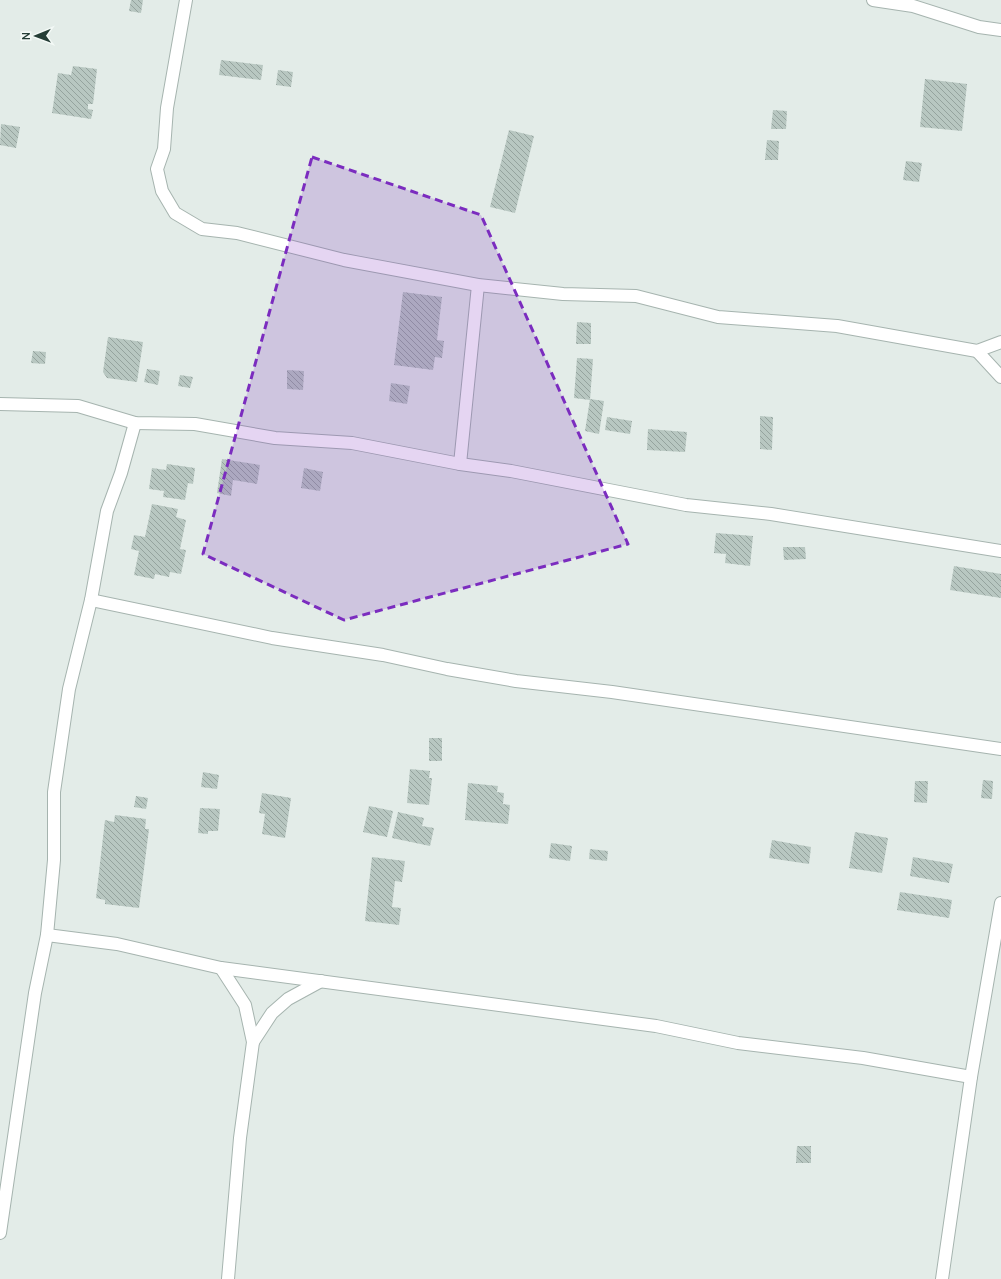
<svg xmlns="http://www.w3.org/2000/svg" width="1001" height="1279" viewBox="0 0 1001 1279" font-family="Manrope,sans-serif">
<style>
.building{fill:url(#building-back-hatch)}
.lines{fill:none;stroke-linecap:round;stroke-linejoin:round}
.minor-casing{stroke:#a6b4af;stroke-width:14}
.minor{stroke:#fff;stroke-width:12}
.marked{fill:#7b2cbf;fill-opacity:0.2;stroke:#7b2cbf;stroke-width:3;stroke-dasharray:8 5;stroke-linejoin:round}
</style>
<defs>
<pattern id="building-back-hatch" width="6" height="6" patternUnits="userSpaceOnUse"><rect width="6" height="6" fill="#b8c7c1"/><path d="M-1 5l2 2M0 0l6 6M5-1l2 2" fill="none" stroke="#95a39e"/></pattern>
</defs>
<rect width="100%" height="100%" fill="#e3ece8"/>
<g class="building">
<polygon points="131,0 143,0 141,13 129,11"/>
<polygon points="221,60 263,65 261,80 219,75"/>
<polygon points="73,66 97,69 93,104 88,104 88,109 93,110 91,119 52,113 58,73 71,75"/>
<polygon points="278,70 293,72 291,87 276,85"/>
<polygon points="925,79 967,84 962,131 920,127"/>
<polygon points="773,110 787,111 786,129 771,129"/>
<polygon points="1,124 20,127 16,148 0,145"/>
<polygon points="509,130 534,136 515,213 490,207"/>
<polygon points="767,140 779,141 778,160 765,160"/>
<polygon points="906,161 922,163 919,182 903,180"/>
<polygon points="403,292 442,297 437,340 444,341 442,358 435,357 433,370 394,365"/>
<polygon points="577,322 591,323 591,344 576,344"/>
<polygon points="108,337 143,342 137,382 107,378 103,372"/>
<polygon points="33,351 46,352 45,364 31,363"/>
<polygon points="577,358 593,359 590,400 574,398"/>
<polygon points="147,369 160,371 158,385 144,382"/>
<polygon points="287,370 304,371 303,390 287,389"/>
<polygon points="180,375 193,377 190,388 178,386"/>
<polygon points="391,383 410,386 407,404 389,401"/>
<polygon points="590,399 604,401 599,434 585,431"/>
<polygon points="760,416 773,417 772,450 760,449"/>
<polygon points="607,417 632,421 630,434 605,430"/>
<polygon points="648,429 687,432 685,452 647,450"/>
<polygon points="222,459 260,465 257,484 233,480 231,496 217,493"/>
<polygon points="167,464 195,468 193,484 188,483 185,500 163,497 164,491 149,489 152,468 166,470"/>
<polygon points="304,468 323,472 320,491 301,488"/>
<polygon points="152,504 178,509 176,517 186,520 180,549 186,550 181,574 170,572 169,577 155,574 154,579 134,575 139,551 131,549 134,535 145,537"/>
<polygon points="716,533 753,536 750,566 725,563 726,554 714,553"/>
<polygon points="783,547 805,547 806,559 784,560"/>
<polygon points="954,566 1001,574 1001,598 950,590"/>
<rect x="429" y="738" width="13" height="23"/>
<polygon points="410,769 430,771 429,778 432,778 429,805 407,803"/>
<polygon points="203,772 219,775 217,789 201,787"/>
<polygon points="983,780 993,781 992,799 981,798"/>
<polygon points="915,781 928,781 927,803 914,802"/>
<polygon points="468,783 498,786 497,792 504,793 503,804 510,805 508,824 465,820"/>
<polygon points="262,793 291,798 285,838 262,834 265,814 259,813"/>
<polygon points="136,796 148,798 146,809 134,807"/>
<polygon points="369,806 393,811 387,837 363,832"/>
<polygon points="200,808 220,809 218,831 208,831 208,834 198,833"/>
<polygon points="398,812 424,818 422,826 434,828 430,846 392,838"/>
<polygon points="115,815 146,819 145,829 149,829 139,908 105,904 105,900 96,898 105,820 114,822"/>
<polygon points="855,832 888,838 882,873 849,868"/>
<polygon points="772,840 811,847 809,864 769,858"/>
<polygon points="551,843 572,846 570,861 549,858"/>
<polygon points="590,849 608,851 607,861 589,859"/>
<polygon points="372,857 405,861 402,882 395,881 392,907 401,908 399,925 365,921"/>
<polygon points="913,857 953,864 949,883 910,876"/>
<polygon points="900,892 952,900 949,918 897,910"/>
<polygon points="797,1146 811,1146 811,1163 796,1163"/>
</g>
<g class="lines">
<g class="minor-casing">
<g id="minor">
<polyline points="186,0 167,108 164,149 157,169 162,191 175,213 202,229 237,233 344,260 478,285 563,294 636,296 718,317 837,326 977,351 1001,342"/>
<polyline points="873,0 913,6 979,27 1001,30"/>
<polyline points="977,351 1001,377"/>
<polyline points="0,404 78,406 135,423 195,424 275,438 352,443 460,464 511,471 686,505 771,514 1001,551"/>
<polyline points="460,464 478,285"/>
<polyline points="91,600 272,638 383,655 447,669 516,681 612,692 1001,749"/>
<polyline points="47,935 117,944 221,968 656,1026 738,1043 863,1058 971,1077"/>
<polyline points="221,968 245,1005 253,1042 240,1138 228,1279"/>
<polyline points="253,1042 272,1013 288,999 321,981"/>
<polyline points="0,1233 35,993 47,935 54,860 54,792 69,689 91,600 107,511 121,473 135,423"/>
<polyline points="942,1279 971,1077 1001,903"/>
</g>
</g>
<use href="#minor" class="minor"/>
</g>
<path class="marked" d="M 312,157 L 481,215 L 628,544 L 344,620 L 203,554 Z"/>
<g transform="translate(36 36) rotate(269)" stroke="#f3f9f6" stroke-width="3" paint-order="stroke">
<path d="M0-3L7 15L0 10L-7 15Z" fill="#243d36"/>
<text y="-6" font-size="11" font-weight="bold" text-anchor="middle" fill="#243d36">N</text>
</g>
</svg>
